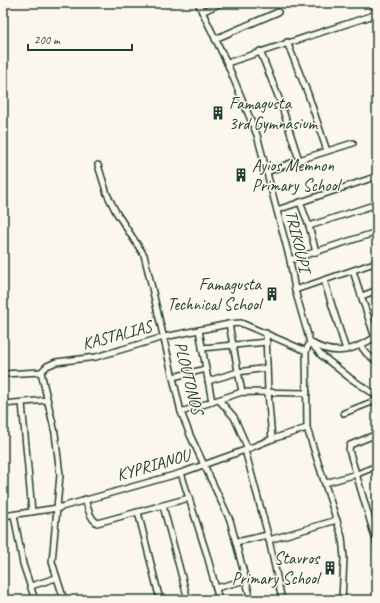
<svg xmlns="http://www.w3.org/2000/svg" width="380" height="603" viewBox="0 0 380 603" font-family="Caveat,sans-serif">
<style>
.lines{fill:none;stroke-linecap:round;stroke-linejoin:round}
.minor-casing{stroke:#1f3d34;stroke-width:8}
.minor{stroke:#fbf7ec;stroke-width:5}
.labels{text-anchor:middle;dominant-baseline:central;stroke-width:3;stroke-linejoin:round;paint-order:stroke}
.poi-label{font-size:17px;fill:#1f3d34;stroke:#fbf7ec;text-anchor:start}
.street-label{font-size:17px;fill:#1f3d34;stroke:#fbf7ec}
</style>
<rect width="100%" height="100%" fill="#fbf7ec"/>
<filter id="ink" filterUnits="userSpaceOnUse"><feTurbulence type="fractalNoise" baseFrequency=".025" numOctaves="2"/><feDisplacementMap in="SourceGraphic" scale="8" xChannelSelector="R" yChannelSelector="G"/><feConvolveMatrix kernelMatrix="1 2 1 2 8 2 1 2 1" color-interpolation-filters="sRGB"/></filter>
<g filter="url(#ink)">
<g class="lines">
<g class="minor-casing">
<g id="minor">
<polyline points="198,3 227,63 257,135 290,260 295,290 310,342 321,355 350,378 377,396"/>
<polyline points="371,3 377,11"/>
<polyline points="202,12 221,3"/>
<polyline points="215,39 278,12"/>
<polyline points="287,42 308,94 327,151"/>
<polyline points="260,51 280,101 299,160"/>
<polyline points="227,63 377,14"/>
<polyline points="98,165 107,194 116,212 144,255 148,271 181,412 190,435 230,520 251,600"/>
<polyline points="267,172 299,160 353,143"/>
<polyline points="300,202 309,226 316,252"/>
<polyline points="277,210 375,177"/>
<polyline points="309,226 377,204"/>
<polyline points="290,260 377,232"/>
<polyline points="353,271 375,338"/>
<polyline points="324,280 346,350"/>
<polyline points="295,290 377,262"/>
<polyline points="362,296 377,290"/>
<polyline points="229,324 242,392"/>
<polyline points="199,330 212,402"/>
<polyline points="266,333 268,392 272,439"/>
<polyline points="360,345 367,354 377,362"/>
<polyline points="202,348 267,342"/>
<polyline points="41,372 55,433 60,475 52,562 64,600"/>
<polyline points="3,374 41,372 47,366 56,362 96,357 164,337 229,324 241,323 306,351"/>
<polyline points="173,377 206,369"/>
<polyline points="208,381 238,372 267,368"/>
<polyline points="219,400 234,417 248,449"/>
<polyline points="22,403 32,512"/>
<polyline points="3,404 47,400"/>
<polyline points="181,412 242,392 307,393"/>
<polyline points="344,413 377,400"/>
<polyline points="377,434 350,445 349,450 377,544 377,549"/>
<polyline points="245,450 268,535 282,600"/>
<polyline points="181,473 207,555 219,600"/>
<polyline points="325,483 357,474 377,466"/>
<path d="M 85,499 C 88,508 89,517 97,523 L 189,498"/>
<polyline points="3,506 5,516"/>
<polyline points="163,506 188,600"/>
<polyline points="138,512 160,600"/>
<polyline points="14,515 23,564 35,600"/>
<polyline points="3,516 58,508 181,473 245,450 272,439 307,428"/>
<polyline points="269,540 337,520"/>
<polyline points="236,542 268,535"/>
<polyline points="31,586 56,578"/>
<polyline points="216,588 246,580"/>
<polyline points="3,599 3,600"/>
<path d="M 342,600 L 344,558 L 342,537 L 307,428 L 306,351 L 310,342 C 334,357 354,351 377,336"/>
</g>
</g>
<use href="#minor" class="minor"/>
</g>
</g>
<defs>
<g id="building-bare" transform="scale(1.08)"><path d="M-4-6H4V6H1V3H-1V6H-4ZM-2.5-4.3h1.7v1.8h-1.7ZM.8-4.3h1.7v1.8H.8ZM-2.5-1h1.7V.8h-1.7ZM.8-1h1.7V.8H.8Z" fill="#1f3d34" stroke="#fbf7ec" stroke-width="2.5" paint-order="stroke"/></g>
</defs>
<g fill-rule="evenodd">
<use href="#building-bare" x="218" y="113"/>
<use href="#building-bare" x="241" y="175"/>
<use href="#building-bare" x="272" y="294"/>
<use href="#building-bare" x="330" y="568"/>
</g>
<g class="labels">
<g class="poi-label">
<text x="229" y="103">Famagusta<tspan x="229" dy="20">3rd Gymnasium</tspan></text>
<text x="252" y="165">Ayios Memnon<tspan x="252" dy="20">Primary School</tspan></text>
<text x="261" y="284" text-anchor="end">Famagusta<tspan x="261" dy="20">Technical School</tspan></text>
<text x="319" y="558" text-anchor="end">Stavros<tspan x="319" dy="20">Primary School</tspan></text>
</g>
<g class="street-label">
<text transform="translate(298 241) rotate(77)">TRIKOUPI</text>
<text transform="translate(117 335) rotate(-15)">KASTALIAS</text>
<text transform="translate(189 378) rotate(76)">PLOUTONOS</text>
<text transform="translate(153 465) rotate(-16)">KYPRIANOU</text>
</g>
</g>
<rect width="380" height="603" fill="none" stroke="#fbf7ec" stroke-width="16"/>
<rect x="8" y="8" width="364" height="587" fill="none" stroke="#1f3d34" stroke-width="1.5" filter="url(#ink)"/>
<path d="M28 44v6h104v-6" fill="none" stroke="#1f3d34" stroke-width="2"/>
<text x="34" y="44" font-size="12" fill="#1f3d34" stroke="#fbf7ec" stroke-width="3" paint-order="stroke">200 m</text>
</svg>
